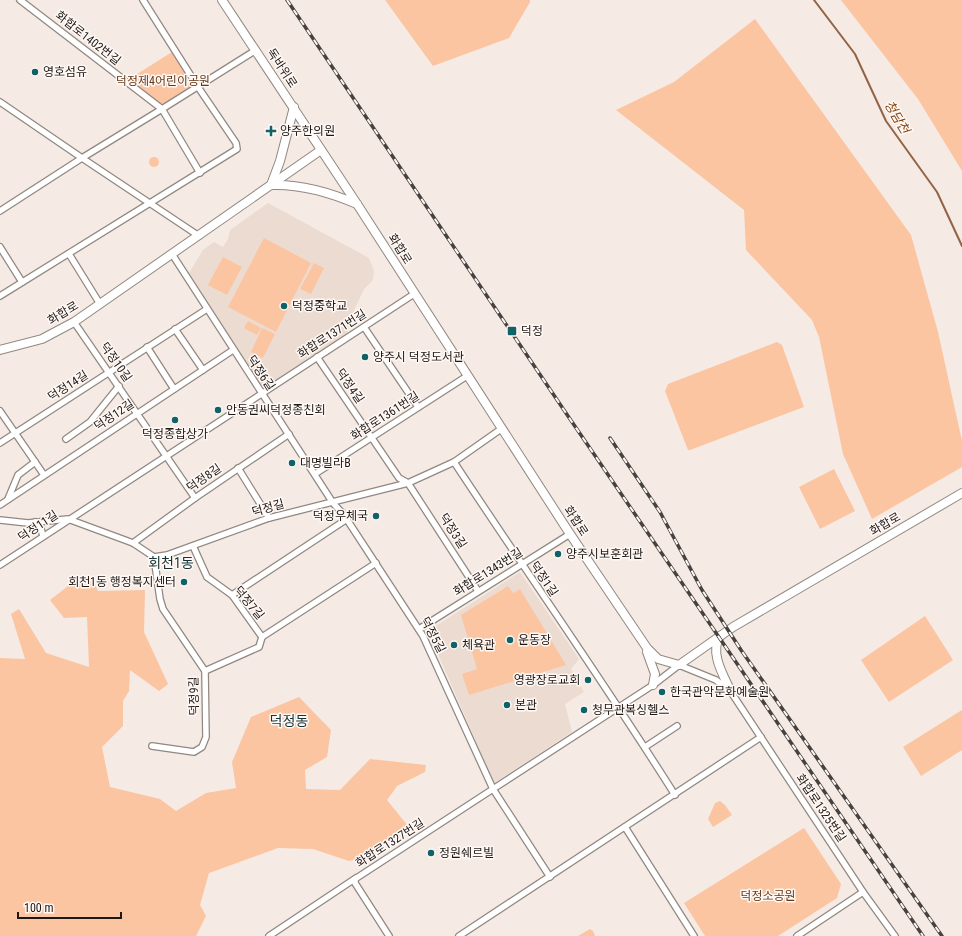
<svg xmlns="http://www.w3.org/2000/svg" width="962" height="936" viewBox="0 0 962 936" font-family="'Roboto Condensed','Noto Sans KR',sans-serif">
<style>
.built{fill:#ecdbd0}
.green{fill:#fcc5a2}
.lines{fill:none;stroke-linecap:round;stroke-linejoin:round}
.stream{stroke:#926445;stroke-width:2}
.minor-casing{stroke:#918881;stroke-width:8}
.secondary-casing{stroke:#918881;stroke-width:10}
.minor{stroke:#fff;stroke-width:5.5}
.secondary{stroke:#fff;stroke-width:8}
.rail-casing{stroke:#47423f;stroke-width:3.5}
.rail{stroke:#fff8f4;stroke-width:2;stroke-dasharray:6;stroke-linecap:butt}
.poi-dot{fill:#106168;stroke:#fff8f4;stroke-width:1.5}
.labels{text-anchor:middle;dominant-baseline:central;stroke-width:3;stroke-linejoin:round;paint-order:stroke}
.street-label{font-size:12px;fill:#1c1816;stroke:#fff8f4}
.poi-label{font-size:12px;fill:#1c1816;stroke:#fff8f4;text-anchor:start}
.park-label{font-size:12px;fill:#653919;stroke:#fff8f4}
.water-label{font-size:13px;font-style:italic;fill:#824513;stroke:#fff8f4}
.quarter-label{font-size:14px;fill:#123438;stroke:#fff8f4}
</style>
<rect width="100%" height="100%" fill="#f5eae4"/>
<g class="built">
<polygon points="268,203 369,258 374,271 373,280 364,289 351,317 347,334 268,386 260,385 189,273 203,250 214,242 223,247 228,239 230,230"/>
<polygon points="520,572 579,659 571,669 584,692 565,704 572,732 494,783 428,631"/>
</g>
<g class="green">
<polygon points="385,0 530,0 530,2 509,38 433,66"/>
<polygon points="841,0 962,0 962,171 918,99"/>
<polygon points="755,19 911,235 938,332 962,441 962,467 872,519 843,454 819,337 812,320 746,250 744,210 616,110 674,82"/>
<polygon points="172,52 193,85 162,105 134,83 136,79 134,76"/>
<circle cx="154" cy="162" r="5"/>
<polygon points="264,238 311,263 276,332 228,307"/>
<polygon points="223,257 242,267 227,295 208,285"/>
<polygon points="314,263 324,268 311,294 300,289"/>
<polygon points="248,321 261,328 257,335 244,328"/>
<polygon points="262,328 275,334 263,358 251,352"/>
<polygon points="777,342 782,345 804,407 690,450 688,450 665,391 668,384"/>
<polygon points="834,469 855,511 820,529 799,487"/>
<polygon points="81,576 91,576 98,591 145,590 144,632 168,684 159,691 130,670 129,691 123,701 123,726 102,747 110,787 160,799 176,811 206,793 236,788 232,762 251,717 299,697 331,730 327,757 305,770 306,789 340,790 370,759 426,765 425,772 397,786 387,800 408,826 367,857 349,861 313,849 278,848 209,873 200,905 206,916 196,936 0,936 0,658 25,659 11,614 19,609 46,653 89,667 87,617 64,618 50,600"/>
<polygon points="508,586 513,593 520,589 566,665 469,695 462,674 477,669 461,615"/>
<polygon points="925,616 953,660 889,702 861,660"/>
<polygon points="962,710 962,750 921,776 903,747"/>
<polygon points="720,801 725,805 732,815 713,827 708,819 715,803"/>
<polygon points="804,828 841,884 837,898 778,936 705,936 684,903"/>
<polygon points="590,929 593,931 595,936 578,936"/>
</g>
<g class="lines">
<polyline class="stream" points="814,0 855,54 886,121 937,192 962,246"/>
<g class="minor-casing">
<g id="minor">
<polyline points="20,0 162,109 82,158 199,236"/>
<polyline points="0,102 82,158 0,211"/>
<polyline points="200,173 162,109 256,50"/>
<polyline points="0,247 22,282"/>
<polyline points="69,254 100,304"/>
<polyline points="172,254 333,503 344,515 423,636 493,789 355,879 355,883 389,936"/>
<polyline points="0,296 237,149 236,143 198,87 143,0"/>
<polyline points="74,322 195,498"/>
<polyline points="364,327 418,407"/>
<polyline points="175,329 203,370"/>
<polyline points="147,347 174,389"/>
<polyline points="317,357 399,478 408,483 478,591"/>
<polyline points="0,411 44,475"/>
<polyline points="66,439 90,422 119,386"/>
<polyline points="0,443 207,309"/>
<path d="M 454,462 C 527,573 604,682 675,795"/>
<polyline points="238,468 269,518"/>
<polyline points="315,474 467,376"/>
<polyline points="8,499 18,475 35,462"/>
<polyline points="0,505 233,350"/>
<polyline points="0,520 28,523 68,519 133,543 154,557 167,555 269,518 408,483 454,462 501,429"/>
<polyline points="35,522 41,529 43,536"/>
<polyline points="133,543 195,498 289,434"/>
<polyline points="193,546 207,577 232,595 262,637"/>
<polyline points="0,565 414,294"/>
<polyline points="232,595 347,519"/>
<polyline points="419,629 570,534"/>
<polyline points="205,671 259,647 262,637 376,563"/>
<polyline points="152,746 194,752 202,747 206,737 205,671 163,609 160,599 154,557"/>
<polyline points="645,747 677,726"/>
<polyline points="625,827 694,936"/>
<polyline points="550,877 493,789 653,685 679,665 716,680 731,692 863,892 895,936"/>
<polyline points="269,936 356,878"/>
<polyline points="459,936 761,737"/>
<polyline points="797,936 863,892"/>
</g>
</g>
<g class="secondary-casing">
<g id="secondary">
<polyline points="222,0 357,204 570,534 647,648 658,659 679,665 733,627 962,493"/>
<polyline points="271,185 280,161 294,107"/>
<path d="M 272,185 C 302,184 329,192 357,204"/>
<polyline points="0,350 42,339 74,322 321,150"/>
<path d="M 720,636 C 709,653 724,676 731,692"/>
<polyline points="647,652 655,674 653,685"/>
</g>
</g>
<use href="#minor" class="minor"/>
<use href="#secondary" class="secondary"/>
<g class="rail-casing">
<g id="rail">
<polyline points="287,0 570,419 923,936"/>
<polyline points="610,438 660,512 702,590 741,650 942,936"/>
</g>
</g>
<use href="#rail" class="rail"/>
</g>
<g class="poi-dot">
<circle cx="35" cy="72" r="4"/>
<path d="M269 125h4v4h4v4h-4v4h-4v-4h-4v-4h4z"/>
<circle cx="284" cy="306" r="4"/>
<rect x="507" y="326" width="10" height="10" rx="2"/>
<circle cx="365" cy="357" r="4"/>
<circle cx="218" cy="410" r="4"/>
<circle cx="175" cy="420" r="4"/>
<circle cx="292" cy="463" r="4"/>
<circle cx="376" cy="516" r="4"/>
<circle cx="558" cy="554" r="4"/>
<circle cx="184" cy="582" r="4"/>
<circle cx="510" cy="640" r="4"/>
<circle cx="454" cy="645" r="4"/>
<circle cx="588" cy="680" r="4"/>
<circle cx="662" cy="692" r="4"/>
<circle cx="507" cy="705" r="4"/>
<circle cx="584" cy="710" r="4"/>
<circle cx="431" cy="853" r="4"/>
</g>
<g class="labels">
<g class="street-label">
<text transform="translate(88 38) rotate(38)">화합로1402번길</text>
<text transform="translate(282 68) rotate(57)">독바위로</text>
<text transform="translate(400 249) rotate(58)">화합로</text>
<text transform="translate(63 313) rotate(-31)">화합로</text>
<text transform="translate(332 334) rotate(-33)">화합로1371번길</text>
<text transform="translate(116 362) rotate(55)">덕정10길</text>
<text transform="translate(261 373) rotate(56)">덕정6길</text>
<text transform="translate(68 386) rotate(-33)">덕정14길</text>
<text transform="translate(350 386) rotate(55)">덕정4길</text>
<text transform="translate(114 415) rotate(-34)">덕정12길</text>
<text transform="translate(385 416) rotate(-33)">화합로1361번길</text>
<text transform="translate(204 478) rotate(-35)">덕정8길</text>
<text transform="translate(268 508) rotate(-16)">덕정길</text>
<text transform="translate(576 521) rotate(57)">화합로</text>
<text transform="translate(885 524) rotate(-30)">화합로</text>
<text transform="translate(38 526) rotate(-34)">덕정11길</text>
<text transform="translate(453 531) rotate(57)">덕정3길</text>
<text transform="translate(488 572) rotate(-32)">화합로1343번길</text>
<text transform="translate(544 579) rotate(56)">덕정1길</text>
<text transform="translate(249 603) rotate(50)">덕정7길</text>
<text transform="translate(433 635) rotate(62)">덕정5길</text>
<text transform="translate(194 696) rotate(-91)">덕정9길</text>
<text transform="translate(821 808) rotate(56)">화합로1325번길</text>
<text transform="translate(390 843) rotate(-33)">화합로1327번길</text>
</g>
<g class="poi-label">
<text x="43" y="72">영호섬유</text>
<text x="280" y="131">양주한의원</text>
<text x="292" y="306">덕정중학교</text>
<text x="521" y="331">덕정</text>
<text x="373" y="357">양주시 덕정도서관</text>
<text x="226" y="410">안동권씨덕정종친회</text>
<text x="175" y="434" text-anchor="middle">덕정종합상가</text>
<text x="300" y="463">대명빌라B</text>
<text x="368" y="516" text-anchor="end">덕정우체국</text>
<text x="566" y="554">양주시보훈회관</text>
<text x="176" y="582" text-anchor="end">회천1동 행정복지센터</text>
<text x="518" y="640">운동장</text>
<text x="462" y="645">체육관</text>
<text x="580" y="680" text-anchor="end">영광장로교회</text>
<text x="670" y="692">한국관악문화예술원</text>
<text x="515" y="705">본관</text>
<text x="592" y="710">청무관복싱헬스</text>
<text x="439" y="853">정원쉐르빌</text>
</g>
<g class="park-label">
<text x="163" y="81">덕정제4어린이공원</text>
<text x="768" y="896">덕정소공원</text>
</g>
<g class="water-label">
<text transform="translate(897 117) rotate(59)">청담천</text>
</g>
<g class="quarter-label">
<text x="171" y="563">회천1동</text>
<text x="289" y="721">덕정동</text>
</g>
</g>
<path d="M18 912v6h103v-6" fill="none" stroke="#1c1816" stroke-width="2"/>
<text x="24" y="912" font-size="12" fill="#1c1816" stroke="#fff8f4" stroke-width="3" paint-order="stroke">100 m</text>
</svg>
